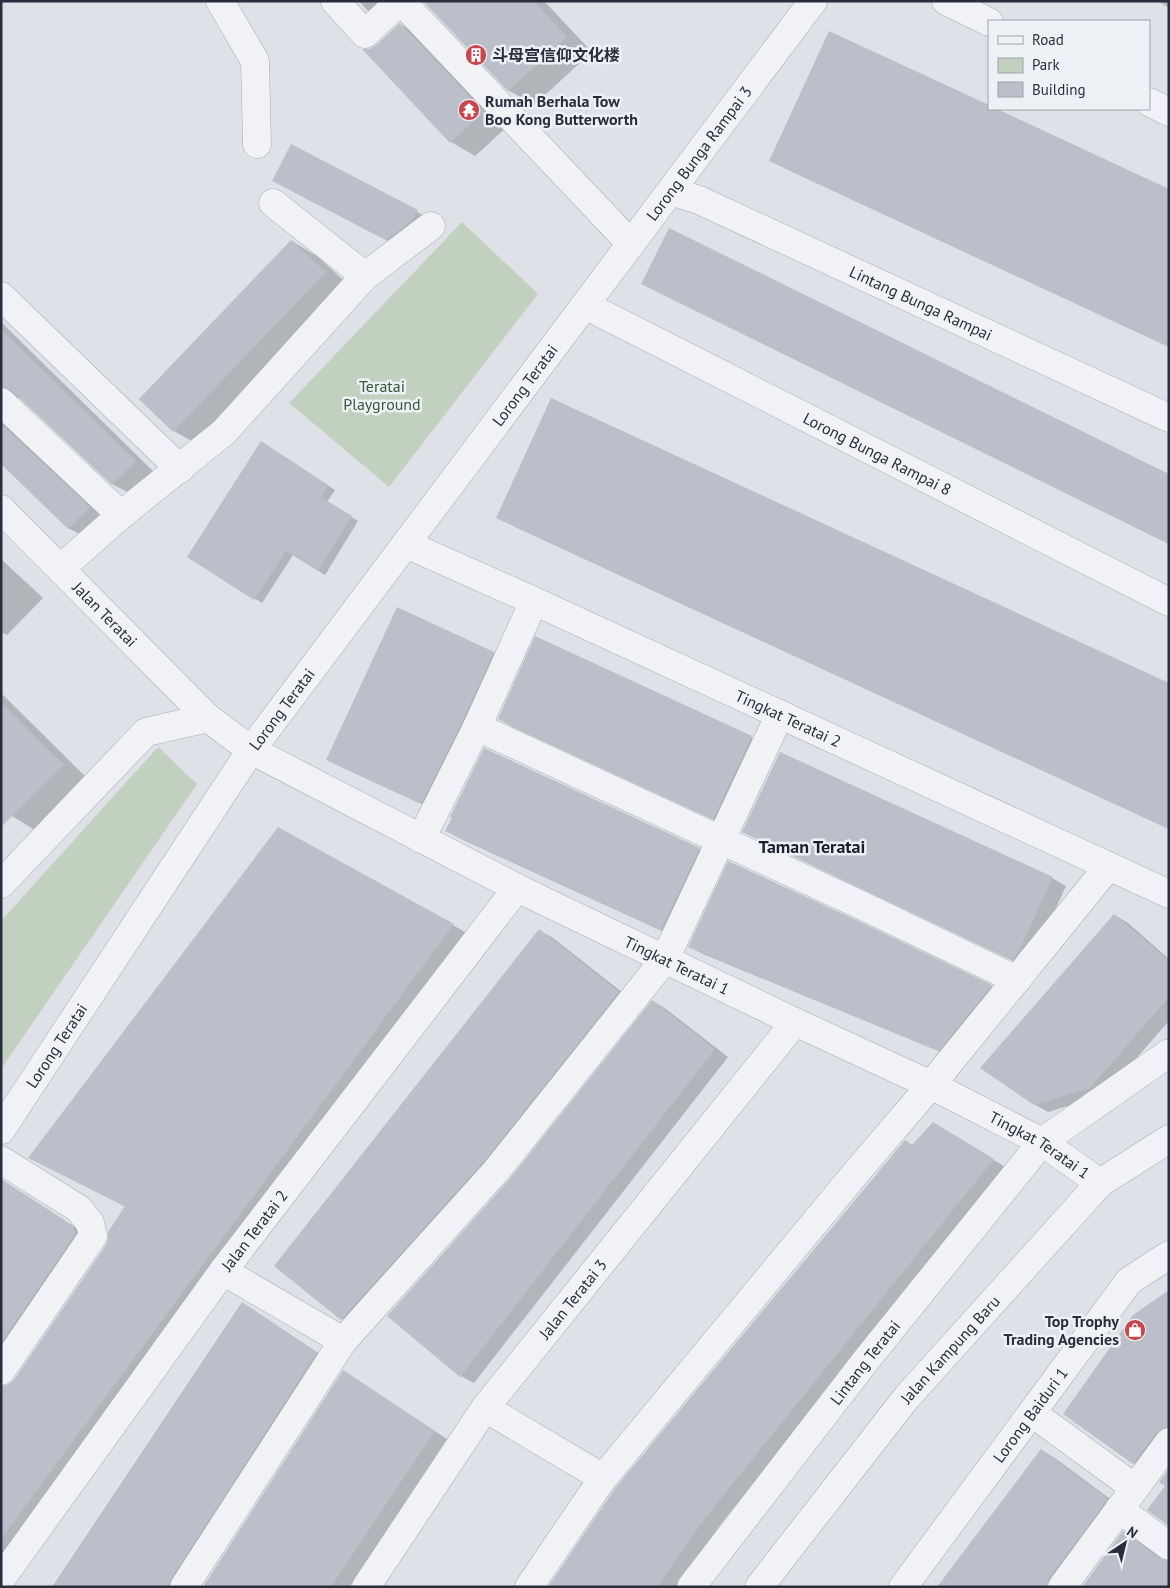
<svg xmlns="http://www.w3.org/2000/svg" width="1170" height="1588" viewBox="0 0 1170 1588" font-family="'PT Sans','Noto Sans SC',sans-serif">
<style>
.park{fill:#c2d1bf}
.shadow{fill:#0003}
.building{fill:#bbbfc9}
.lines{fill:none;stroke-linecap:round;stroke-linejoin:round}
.minor-casing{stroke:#a7abb4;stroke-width:29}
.minor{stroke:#f0f2f5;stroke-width:28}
.labels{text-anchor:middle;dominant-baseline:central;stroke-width:5;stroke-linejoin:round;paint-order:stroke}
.poi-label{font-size:16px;font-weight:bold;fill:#282e3d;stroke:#edf0f5;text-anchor:start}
.street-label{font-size:16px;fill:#282e3d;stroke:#edf0f5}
.park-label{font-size:16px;fill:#395835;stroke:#edf0f5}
.neighbourhood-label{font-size:18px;font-weight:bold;fill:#1a1f2e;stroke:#edf0f5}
</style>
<rect width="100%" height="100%" fill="#dee1e7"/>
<g class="park">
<polygon points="462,222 538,294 389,487 289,403"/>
<polygon points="158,747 197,784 1,1069 1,921"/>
</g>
<g class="shadow">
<polygon points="359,1 421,1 416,4 393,25 367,10"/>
<polygon points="424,1 544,1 592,52 534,105 508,90"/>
<polygon points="1158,1 1169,1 1169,8"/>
<polygon points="400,24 424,38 508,126 475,156 451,142 376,47"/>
<polygon points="989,109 994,109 1169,190 1169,347 784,168"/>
<polygon points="294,192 417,212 437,223 407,251"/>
<polygon points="292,241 318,257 352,288 200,446 174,431"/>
<polygon points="656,291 1169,476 1169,544"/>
<polygon points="1,322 155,473 133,495 112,484 21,398 17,398 109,519 89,539 68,528 1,462"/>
<polygon points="269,447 335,490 327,502 358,521 325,575 293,555 262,603 188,557"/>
<polygon points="511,525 1169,685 1169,829"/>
<polygon points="1,559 43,598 7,635 1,632"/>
<polygon points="536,638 752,738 765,745 727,826 513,727 499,719"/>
<polygon points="493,653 507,661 435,810 341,767"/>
<polygon points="1,693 90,781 38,832 12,816 1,806"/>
<polygon points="780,753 1052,878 1066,886 1032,960 1026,967 743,832"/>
<polygon points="279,829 467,933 1,1565 1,1387 8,1386 15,1381 107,1245 126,1207 30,1158"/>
<polygon points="447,831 699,849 713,856 675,937 461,839"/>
<polygon points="729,862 991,986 1004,994 953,1057 703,954 689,947"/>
<polygon points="1114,915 1128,923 1169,959 1169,1021 1104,1095 1048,1112 1034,1104"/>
<polygon points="539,930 553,938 632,1000 355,1326 342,1319"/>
<polygon points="653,1001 666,1009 728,1057 474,1383 461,1376 509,1182"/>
<polygon points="947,1131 1007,1168 720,1525 676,1587 550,1587 913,1146"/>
<polygon points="21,1192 85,1234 1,1370 1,1193"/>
<polygon points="1169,1291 1169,1450 1152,1473 1134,1463 1064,1413"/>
<polygon points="255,1312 330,1361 184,1587 54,1587"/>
<polygon points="343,1371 447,1439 349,1587 204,1587"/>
<polygon points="1042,1450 1059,1461 1125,1510 1068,1587 939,1587"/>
<polygon points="1123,1533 1141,1543 1167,1563 1169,1587"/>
</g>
<g class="building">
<polygon points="423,1 534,1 567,37 508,91"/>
<polygon points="400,23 484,112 450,143 362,49 369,49 375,46"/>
<polygon points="829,31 989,105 989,109 997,109 1169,189 1169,347 769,161"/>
<polygon points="291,144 418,210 412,221 386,240 272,181"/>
<polygon points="669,228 1169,474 1169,544 641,284"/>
<polygon points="291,240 326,272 173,432 139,399"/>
<polygon points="1,329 136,461 112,485 12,391 1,387"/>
<polygon points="551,398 1169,683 1169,829 496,518"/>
<polygon points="1,424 90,507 68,529 1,464"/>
<polygon points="261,441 328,485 321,497 352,516 318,571 286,551 254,600 187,557"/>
<polygon points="397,607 494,652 463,720 421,804 326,760"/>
<polygon points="535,636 752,736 713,819 498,719"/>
<polygon points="1,703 64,765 1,827"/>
<polygon points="484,748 700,848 661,930 445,831 452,818 450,817"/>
<polygon points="780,752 1053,877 1018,953 1012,960 742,832"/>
<polygon points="278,827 454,924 1,1539 1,1386 8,1385 14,1380 106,1245 108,1238 108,1232 125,1206 28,1158"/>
<polygon points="728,861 854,919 992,985 939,1051 688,947"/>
<polygon points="1114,914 1169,961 1169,997 1090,1088 1034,1105 980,1068"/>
<polygon points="539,929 619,992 484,1161 341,1320 274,1266"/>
<polygon points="652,1000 715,1049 460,1377 387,1316 508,1181"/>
<polygon points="933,1122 994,1159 706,1517 657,1587 548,1587 616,1487 905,1140 912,1145"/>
<polygon points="1,1179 72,1225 76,1233 1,1343"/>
<polygon points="1169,1290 1169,1427 1162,1428 1156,1433 1133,1464 1063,1414 1133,1315"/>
<polygon points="242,1302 317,1352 171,1579 168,1587 52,1587"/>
<polygon points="343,1370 435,1431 331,1587 203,1587"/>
<polygon points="1041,1449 1108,1499 1049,1578 1047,1587 937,1587"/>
<polygon points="1169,1469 1169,1526 1147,1510 1165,1486 1159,1482"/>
<polygon points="1123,1531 1160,1559 1169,1561 1169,1587 1082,1587"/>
</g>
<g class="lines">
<g class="minor-casing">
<g id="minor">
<polyline points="220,1 255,61 257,144"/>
<polyline points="335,1 365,34 400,1"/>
<polyline points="401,1 631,244"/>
<polyline points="946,1 989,22"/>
<polyline points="1149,102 1169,112"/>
<path id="s1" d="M 671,191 L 699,200 L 1169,418"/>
<polyline points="273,203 365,276"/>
<polyline points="1,296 180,469"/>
<path id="s2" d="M 585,305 L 1169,602"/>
<polyline points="1,402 121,515"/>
<path id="s3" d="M 1,509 L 208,718 L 251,750 L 517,888 L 795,1022 L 931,1085 L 1042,1142 L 1100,1183"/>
<path id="s4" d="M 406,544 L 534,601 L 1169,894"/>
<polyline points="61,568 121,515 224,432 365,276 431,226"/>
<polyline points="477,727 861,905 1017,980"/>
<polyline points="421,839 477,727 534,601"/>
<polyline points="1,884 146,732 208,718"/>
<path id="s5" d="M 1,1130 L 251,750 L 813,1"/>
<polyline points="1,1160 79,1209 90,1223 93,1236 1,1371"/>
<polyline points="223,1271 343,1341"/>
<polyline points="485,1408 603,1478"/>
<polyline points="1032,1413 1135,1488"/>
<polyline points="1119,1509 1169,1546"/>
<path id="s6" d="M 1,1579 L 223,1271 L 517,888"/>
<polyline points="184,1587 343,1341 496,1171 665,959 780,714"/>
<path id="s7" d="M 366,1587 L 485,1408 L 795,1022"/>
<polyline points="529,1587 603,1478 860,1168 931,1085 1108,867"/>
<path id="s8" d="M 691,1587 L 867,1359 L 1042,1142 L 1169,1053"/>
<path id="s9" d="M 759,1587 L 907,1397 L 1100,1183 L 1169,1139"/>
<path id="s10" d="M 903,1587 L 1129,1281 L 1169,1255"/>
<polyline points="1062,1587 1169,1442"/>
</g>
</g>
<use href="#minor" class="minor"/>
</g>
<defs>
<g id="building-disc" transform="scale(1.125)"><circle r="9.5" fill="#c9464f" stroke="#edf0f5"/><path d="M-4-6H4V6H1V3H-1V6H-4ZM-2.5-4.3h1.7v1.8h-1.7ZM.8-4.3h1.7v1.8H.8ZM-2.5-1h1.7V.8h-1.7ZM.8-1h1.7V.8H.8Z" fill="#fff"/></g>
<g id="temple-disc" transform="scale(1.125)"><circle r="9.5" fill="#c9464f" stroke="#edf0f5"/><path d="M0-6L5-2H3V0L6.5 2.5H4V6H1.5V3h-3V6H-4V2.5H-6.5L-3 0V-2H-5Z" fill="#fff"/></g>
<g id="shop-disc" transform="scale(1.125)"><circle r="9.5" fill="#c9464f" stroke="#edf0f5"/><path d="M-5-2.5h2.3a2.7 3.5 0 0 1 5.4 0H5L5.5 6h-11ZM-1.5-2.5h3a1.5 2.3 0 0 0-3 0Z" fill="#fff"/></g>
</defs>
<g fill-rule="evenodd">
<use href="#building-disc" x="476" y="55"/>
<use href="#temple-disc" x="469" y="110"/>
<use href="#shop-disc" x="1135" y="1330"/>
</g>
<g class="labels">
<g class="poi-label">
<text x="492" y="55">斗母宫信仰文化楼</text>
<text x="485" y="101">Rumah Berhala Tow<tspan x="485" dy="18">Boo Kong Butterworth</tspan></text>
<text x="1119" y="1321" text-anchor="end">Top Trophy<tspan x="1119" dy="18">Trading Agencies</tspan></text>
</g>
<g class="street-label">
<text stroke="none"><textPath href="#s5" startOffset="1201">Lorong Bunga Rampai 3</textPath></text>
<text stroke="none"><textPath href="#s1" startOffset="274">Lintang Bunga Rampai</textPath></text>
<text stroke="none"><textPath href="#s5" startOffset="911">Lorong Teratai</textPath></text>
<text stroke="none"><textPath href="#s2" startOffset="328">Lorong Bunga Rampai 8</textPath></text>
<text stroke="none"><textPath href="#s3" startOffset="148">Jalan Teratai</textPath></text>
<text stroke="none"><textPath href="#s5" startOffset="506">Lorong Teratai</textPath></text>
<text stroke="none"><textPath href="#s4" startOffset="420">Tingkat Teratai 2</textPath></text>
<text stroke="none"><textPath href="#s3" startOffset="825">Tingkat Teratai 1</textPath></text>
<text stroke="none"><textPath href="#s5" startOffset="101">Lorong Teratai</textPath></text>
<text stroke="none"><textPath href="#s3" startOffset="1230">Tingkat Teratai 1</textPath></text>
<text stroke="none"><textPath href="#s6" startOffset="431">Jalan Teratai 2</textPath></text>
<text stroke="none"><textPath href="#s7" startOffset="355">Jalan Teratai 3</textPath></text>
<text stroke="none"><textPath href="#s9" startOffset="305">Jalan Kampung Baru</textPath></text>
<text stroke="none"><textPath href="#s8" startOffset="284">Lintang Teratai</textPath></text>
<text stroke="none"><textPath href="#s10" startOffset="214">Lorong Baiduri 1</textPath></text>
</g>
<g class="park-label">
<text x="382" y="386">Teratai<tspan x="382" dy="18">Playground</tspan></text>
</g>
<g class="neighbourhood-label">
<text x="812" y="846">Taman Teratai</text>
</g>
</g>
<rect width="1170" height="1588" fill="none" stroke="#282e3d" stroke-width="5"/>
<rect x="988" y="20" width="162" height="90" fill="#edf0f5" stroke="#9ea2ab"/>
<rect x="998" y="36" width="25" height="8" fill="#f0f2f5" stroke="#9ea2ab"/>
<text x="1032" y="45" font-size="15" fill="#282e3d">Road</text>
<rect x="998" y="58" width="25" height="15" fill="#c2d1bf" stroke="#9ea2ab"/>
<text x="1032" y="70" font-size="15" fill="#282e3d">Park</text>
<rect x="998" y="82" width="25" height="15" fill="#bbbfc9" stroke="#9ea2ab"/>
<text x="1032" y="95" font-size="15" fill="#282e3d">Building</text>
<g transform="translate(1125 1543) rotate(35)" stroke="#edf0f5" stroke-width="4" paint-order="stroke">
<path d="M0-4L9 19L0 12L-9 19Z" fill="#282e3d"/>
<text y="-8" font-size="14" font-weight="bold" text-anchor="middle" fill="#282e3d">N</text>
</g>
</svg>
